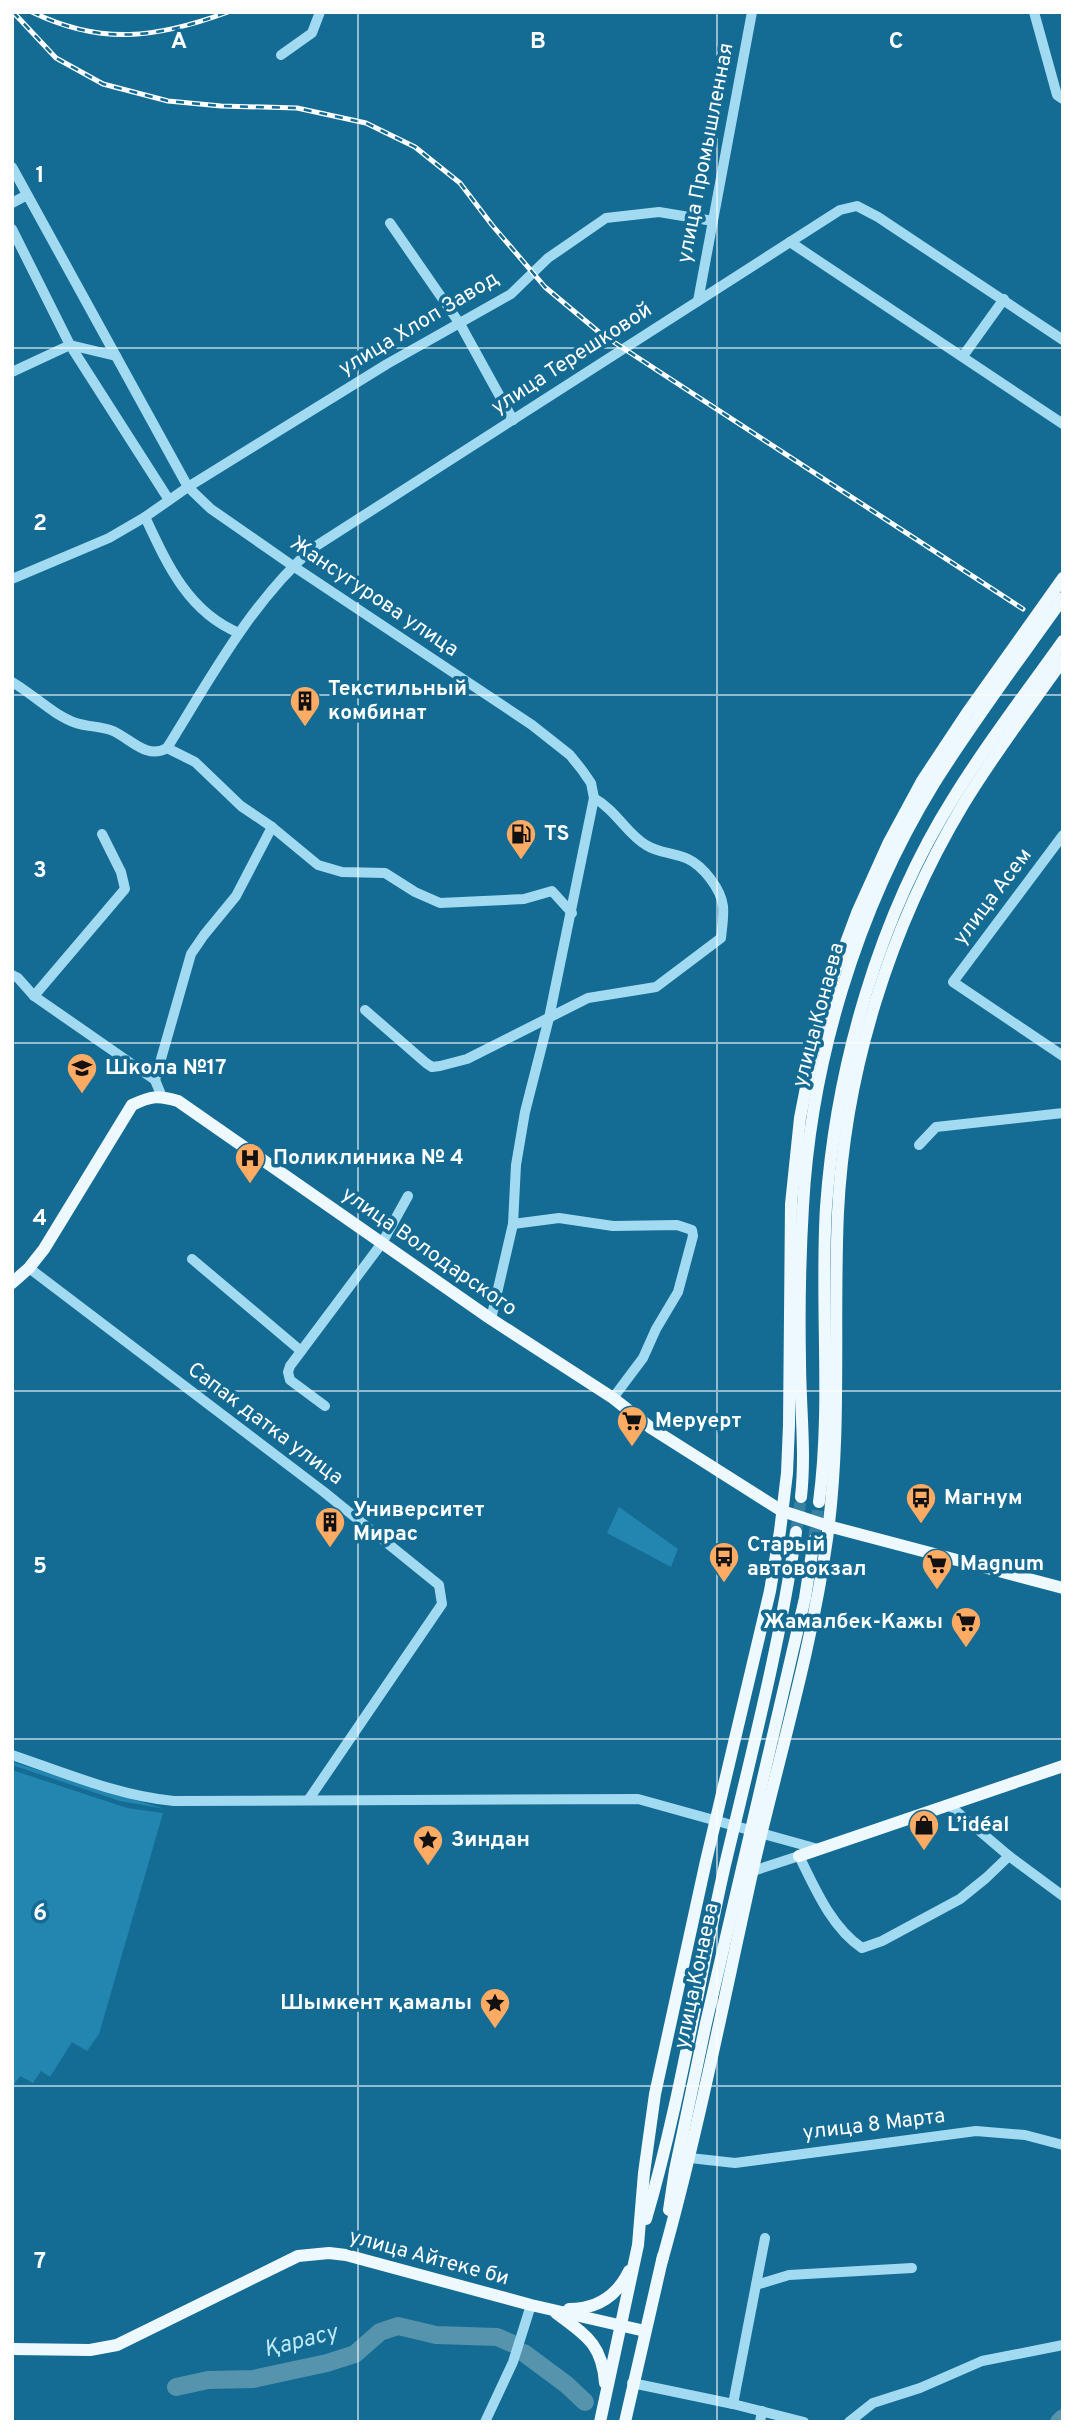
<svg xmlns="http://www.w3.org/2000/svg" width="1075" height="2434" viewBox="0 0 1075 2434" font-family="Overpass,sans-serif">
<style>
.green{fill:#2386b0}
.lines{fill:none;stroke-linecap:round;stroke-linejoin:round}
.river{stroke:#5693ad;stroke-width:18}
.major-tunnel{stroke:#3781a3;stroke-width:12;stroke-dasharray:12 6;stroke-linecap:butt}
.minor{stroke:#a2daf2;stroke-width:10}
.major{stroke:#edf8ff;stroke-width:12}
.rail-casing{stroke:#fff;stroke-width:5}
.rail{stroke:#146b93;stroke-width:2.5;stroke-dasharray:8;stroke-linecap:butt}
.grid{fill:none;stroke:#fff;stroke-width:2;stroke-opacity:0.55}
.labels{text-anchor:middle;dominant-baseline:central;stroke-width:7;stroke-linejoin:round;paint-order:stroke}
.street-label{font-size:21px;fill:#fff;stroke:#146b93}
.poi-label{font-size:21px;font-weight:bold;fill:#fff;stroke:#146b93;text-anchor:start}
.water-label{font-size:23px;font-style:italic;fill:#bee9f9;stroke:#146b93}
.grid-label{font-size:23px;text-anchor:middle;font-weight:bold;fill:#fff;stroke:#146b93;stroke-width:7;stroke-linejoin:round;paint-order:stroke}
</style>
<rect width="100%" height="100%" fill="#146b93"/>
<g class="green">
<polygon points="619,1507 678,1549 671,1567 607,1533"/>
<polygon points="12,1762 165,1809 120,1801 12,1765"/>
<polygon points="12,1770 127,1808 163,1813 99,2034 87,2051 72,2042 50,2077 41,2071 33,2083 20,2076 12,2087"/>
</g>
<g class="lines">
<g class="river">
<polyline points="524,2353 567,2385 585,2402"/>
<polyline points="176,2387 208,2380 253,2379 327,2363 355,2354 380,2332 398,2326 436,2335 497,2337 511,2343"/>
<polyline points="1059,2422 1063,2418"/>
</g>
<g class="major-tunnel">
<polyline points="796,1532 801,1497"/>
<polyline points="814,1540 819,1502"/>
</g>
<g class="minor">
<polyline points="1034,12 1057,95 1063,99"/>
<polyline points="281,55 312,33 320,12"/>
<polyline points="12,167 188,487 211,509 293,566 532,725 570,755 582,770 591,783 594,798 549,1018 525,1112 516,1165 513,1224 491,1319"/>
<polyline points="12,203 27,195"/>
<polyline points="390,223 460,324 513,420"/>
<polyline points="12,229 70,345 169,500"/>
<polyline points="790,242 1063,424"/>
<polyline points="698,301 752,12"/>
<polyline points="963,356 1004,299"/>
<polyline points="12,372 70,345 116,356"/>
<path d="M 145,517 C 167,564 188,612 239,633"/>
<polyline points="12,579 109,538 145,517 188,487 387,364 511,294 548,258 606,218 659,212 713,221"/>
<path d="M 12,682 C 33,694 53,715 76,723 C 88,727 101,726 113,731 C 131,739 147,760 167,748"/>
<path d="M 167,748 C 210,679 251,602 313,548 L 840,210 L 857,206 L 878,217 L 1063,340"/>
<polyline points="167,748 195,762 241,806 272,827 318,865 342,872 385,873 415,892 440,903 524,899 552,891 572,913"/>
<polyline points="1063,835 953,982 1063,1056"/>
<polyline points="12,975 18,978 34,996 155,1080 162,1097"/>
<polyline points="34,996 125,889 121,872 102,834"/>
<path d="M 365,1010 L 426,1063 L 432,1067 L 440,1066 L 467,1059 L 588,998 L 656,987 L 721,938 C 722,927 724,917 723,906 C 721,889 703,866 688,859 C 675,853 658,853 646,845 C 626,833 617,811 594,798"/>
<polyline points="155,1080 191,954 204,935 236,896 272,827"/>
<polyline points="919,1145 936,1127 1063,1113"/>
<polyline points="513,1224 559,1218 613,1226 677,1225 692,1230 693,1236 678,1292 656,1329 643,1358 613,1398"/>
<polyline points="192,1259 301,1351"/>
<polyline points="29,1268 324,1492 439,1585 442,1604 309,1799"/>
<polyline points="325,1406 290,1380 288,1372 290,1366 382,1243 408,1196"/>
<path d="M 12,1755 C 65,1773 119,1796 174,1801 L 638,1799 L 818,1849"/>
<polyline points="949,1805 1009,1856 1063,1896"/>
<path d="M 753,1871 L 799,1856 C 815,1888 831,1927 862,1948 L 882,1941 L 960,1899 L 986,1878 L 1009,1856"/>
<polyline points="690,2158 735,2163 976,2131 1025,2135 1063,2145"/>
<polyline points="756,2285 789,2275 912,2268"/>
<polyline points="632,2383 733,2404 804,2422"/>
<polyline points="733,2404 765,2238"/>
<polyline points="485,2422 513,2362 531,2305"/>
<polyline points="760,2422 762,2411"/>
<polyline points="849,2422 873,2403 920,2388 982,2361 1063,2345"/>
</g>
<g class="major">
<path d="M 12,1283 L 29,1268 L 44,1249 L 132,1105 C 151,1096 158,1095 178,1101 L 491,1319 L 613,1398 L 651,1428 L 782,1511 L 828,1526 L 1063,1588"/>
<path d="M 801,1497 C 806,1451 800,1406 800,1360 C 799,1309 800,1257 803,1206 C 811,1062 857,909 933,785 C 973,721 1019,660 1063,598"/>
<path d="M 819,1502 C 832,1404 820,1305 826,1207 C 836,1067 879,916 954,797 C 987,743 1026,693 1063,641"/>
<polyline points="799,1856 1063,1766"/>
<polyline points="669,2210 675,2170 706,2023 805,1598 814,1540"/>
<path d="M 646,2219 C 680,2103 698,1983 725,1865 C 751,1755 780,1645 796,1532"/>
<path d="M 662,2261 C 699,2129 725,1993 755,1860 C 780,1753 812,1647 827,1539 C 842,1431 833,1321 838,1212 C 845,1070 890,927 963,805 C 993,755 1029,708 1063,660"/>
<path d="M 569,2309 C 598,2309 617,2296 629,2271"/>
<path d="M 556,2313 C 585,2335 602,2343 605,2383"/>
<polyline points="12,2349 90,2350 117,2345 298,2256 329,2253 346,2255 531,2305 645,2331"/>
<polyline points="600,2422 638,2245 644,2173 655,2094 706,1861 770,1591 780,1531 787,1473 789,1425 791,1204 800,1118 815,1042 835,972 857,913 889,842 922,781 967,713 1063,578"/>
<polyline points="625,2422 663,2256"/>
</g>
<g class="rail-casing">
<g id="rail">
<polyline points="13,12 56,58 103,84 168,101 221,106 297,108 366,123 415,147 460,183 492,225 545,287 600,333 1023,609"/>
<path d="M 32,12 C 102,46 157,38 228,12"/>
</g>
</g>
<use href="#rail" class="rail"/>
</g>
<path class="grid" d="M 358,12 L 358,2422M 717,12 L 717,2422M 12,348 L 1063,348M 12,695 L 1063,695M 12,1043 L 1063,1043M 12,1391 L 1063,1391M 12,1739 L 1063,1739M 12,2086 L 1063,2086"/>
<defs>
<g id="building-pin" transform="scale(1.575)"><path d="M0 17L-7.5 6A9.5 9.5 0 1 1 7.5 6Z" fill="#ffab63" stroke="#146b93"/><path d="M-4-6H4V6H1V3H-1V6H-4ZM-2.5-4.3h1.7v1.8h-1.7ZM.8-4.3h1.7v1.8H.8ZM-2.5-1h1.7V.8h-1.7ZM.8-1h1.7V.8H.8Z" fill="#111"/></g>
<g id="fuel-pin" transform="scale(1.575)"><path d="M0 17L-7.5 6A9.5 9.5 0 1 1 7.5 6Z" fill="#ffab63" stroke="#146b93"/><path d="M-5.5-6h7V0h2V4h1.3V-2.5L3-4.5l.8-.8L6-3V5H2.5V1h-1V6h-7ZM-4.2-4.7v3.2H.2V-4.7Z" fill="#111"/></g>
<g id="school-pin" transform="scale(1.575)"><path d="M0 17L-7.5 6A9.5 9.5 0 1 1 7.5 6Z" fill="#ffab63" stroke="#146b93"/><path d="M0-5L7-2L0 1L-7-2ZM-4 1L0 2.5L4 1V4Q0 6-4 4Z" fill="#111"/></g>
<g id="hospital-pin" transform="scale(1.575)"><path d="M0 17L-7.5 6A9.5 9.5 0 1 1 7.5 6Z" fill="#ffab63" stroke="#146b93"/><path d="M-5-5h3v3.5h4V-5h3V5h-3V1.5h-4V5h-3Z" fill="#111"/></g>
<g id="supermarket-pin" transform="scale(1.575)"><path d="M0 17L-7.5 6A9.5 9.5 0 1 1 7.5 6Z" fill="#ffab63" stroke="#146b93"/><path d="M-6-5.5h2.5l.6 2H6L4.5 2H-2.5L-4.4-4H-6ZM-1.5 3.2a1.3 1.3 0 1 0 .1 0ZM3 3.2a1.3 1.3 0 1 0 .1 0Z" fill="#111"/></g>
<g id="bus-pin" transform="scale(1.575)"><path d="M0 17L-7.5 6A9.5 9.5 0 1 1 7.5 6Z" fill="#ffab63" stroke="#146b93"/><path d="M-5-6H5V4H4V6H2V4H-2V6H-4V4H-5ZM-3.5-4V0h7V-4ZM-3.5 1.2v1.5H-2V1.2ZM2 1.2v1.5H3.5V1.2Z" fill="#111"/></g>
<g id="shop-pin" transform="scale(1.575)"><path d="M0 17L-7.5 6A9.5 9.5 0 1 1 7.5 6Z" fill="#ffab63" stroke="#146b93"/><path d="M-5-2.5h2.3a2.7 3.5 0 0 1 5.4 0H5L5.5 6h-11ZM-1.5-2.5h3a1.5 2.3 0 0 0-3 0Z" fill="#111"/></g>
<g id="sight-pin" transform="scale(1.575)"><path d="M0 17L-7.5 6A9.5 9.5 0 1 1 7.5 6Z" fill="#ffab63" stroke="#146b93"/><path d="M0-6L1.8-2.2L6-1.7L2.9 1.2L3.7 5.4L0 3.3L-3.7 5.4L-2.9 1.2L-6-1.7L-1.8-2.2Z" fill="#111"/></g>
</defs>
<g fill-rule="evenodd">
<use href="#building-pin" x="305" y="701"/>
<use href="#fuel-pin" x="521" y="834"/>
<use href="#school-pin" x="82" y="1068"/>
<use href="#hospital-pin" x="250" y="1158"/>
<use href="#supermarket-pin" x="632" y="1421"/>
<use href="#bus-pin" x="921" y="1498"/>
<use href="#building-pin" x="330" y="1522"/>
<use href="#bus-pin" x="724" y="1557"/>
<use href="#supermarket-pin" x="937" y="1564"/>
<use href="#supermarket-pin" x="966" y="1622"/>
<use href="#shop-pin" x="924" y="1825"/>
<use href="#sight-pin" x="428" y="1840"/>
<use href="#sight-pin" x="495" y="2003"/>
</g>
<g class="labels">
<g class="street-label">
<text transform="translate(706 153) rotate(-79)">улица Промышленная</text>
<text transform="translate(419 324) rotate(-31)">улица Хлоп Завод</text>
<text transform="translate(572 359) rotate(-33)">улица Терешковой</text>
<text transform="translate(374 597) rotate(34)">Жансугурова улица</text>
<text transform="translate(993 897) rotate(-53)">улица Асем</text>
<text transform="translate(819 1015) rotate(-75)">улица Конаева</text>
<text transform="translate(429 1252) rotate(35)">улица Володарского</text>
<text transform="translate(265 1424) rotate(37)">Сапак датка улица</text>
<text transform="translate(697 1976) rotate(-78)">улица Конаева</text>
<text transform="translate(874 2125) rotate(-7)">улица 8 Марта</text>
<text transform="translate(429 2258) rotate(15)">улица Айтеке би</text>
</g>
<g class="poi-label">
<text x="328" y="689">Текстильный<tspan x="328" dy="24">комбинат</tspan></text>
<text x="544" y="834">TS</text>
<text x="105" y="1068">Школа №17</text>
<text x="273" y="1158">Поликлиника № 4</text>
<text x="655" y="1421">Меруерт</text>
<text x="944" y="1498">Магнум</text>
<text x="353" y="1510">Университет<tspan x="353" dy="24">Мирас</tspan></text>
<text x="747" y="1545">Старый<tspan x="747" dy="24">автовокзал</tspan></text>
<text x="960" y="1564">Magnum</text>
<text x="943" y="1622" text-anchor="end">Жамалбек-Кажы</text>
<text x="947" y="1825">L’idéal</text>
<text x="451" y="1840">Зиндан</text>
<text x="472" y="2003" text-anchor="end">Шымкент қамалы</text>
</g>
<g class="water-label">
<text transform="translate(301 2342) rotate(-14)">Қарасу</text>
</g>
</g>
<g class="grid-label">
<text x="179" y="48">A</text>
<text x="538" y="48">B</text>
<text x="896" y="48">C</text>
<text x="40" y="182">1</text>
<text x="40" y="530">2</text>
<text x="40" y="877">3</text>
<text x="40" y="1225">4</text>
<text x="40" y="1573">5</text>
<text x="40" y="1920">6</text>
<text x="40" y="2268">7</text>
</g>
<rect width="1075" height="2434" fill="none" stroke="#ffffff" stroke-width="28"/>
</svg>
